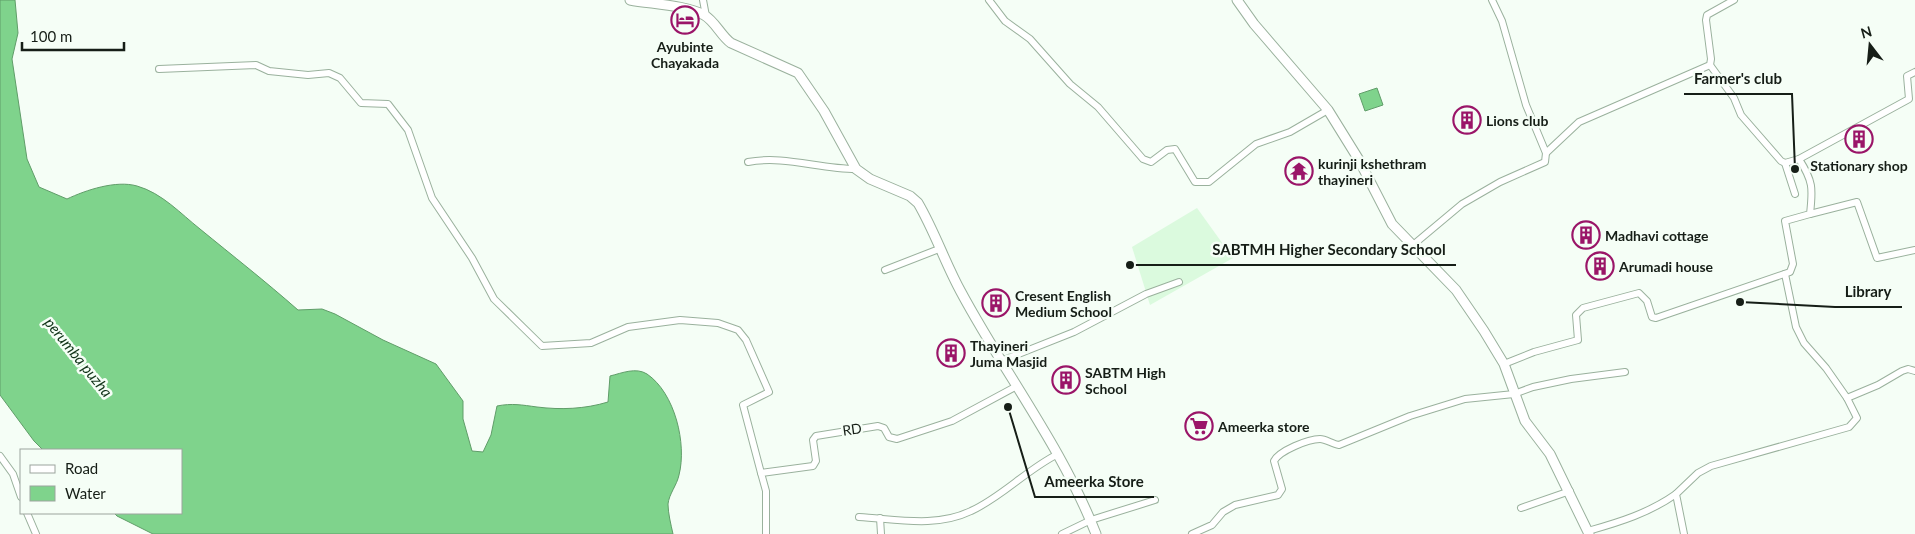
<svg xmlns="http://www.w3.org/2000/svg" width="1915" height="534" viewBox="0 0 1915 534" font-family="Lato,sans-serif">
<style>
.built{fill:#dbfade}
.water{fill:#7fd38c;stroke:#609d69}
.lines{fill:none;stroke-linecap:round;stroke-linejoin:round}
.minor-casing{stroke:#9ab19d;stroke-width:8}
.secondary-casing{stroke:#9ab19d;stroke-width:11}
.minor{stroke:#fff;stroke-width:6}
.secondary{stroke:#fff;stroke-width:9}
.labels{text-anchor:middle;dominant-baseline:central;stroke-width:5;stroke-linejoin:round;paint-order:stroke}
.poi-label{font-size:14px;font-weight:bold;fill:#161e17;stroke:#f5fef6;text-anchor:start}
.street-label{font-size:14px;fill:#161e17;stroke:#f5fef6}
.water-label{font-size:15px;font-style:italic;fill:#123419;stroke:#f5fef6}
.leader{fill:none;stroke:#161e17;stroke-width:2}
.callout-dot{fill:#161e17;stroke:#f5fef6;stroke-width:2}
.callout-label{font-size:15px;text-anchor:middle;font-weight:bold;fill:#161e17;stroke:#f5fef6;stroke-width:5;stroke-linejoin:round;paint-order:stroke}
</style>
<rect width="100%" height="100%" fill="#f5fef6"/>
<polygon class="built" points="1197,208 1233,258 1150,305 1132,247"/>
<g class="water">
<path d="M 0,0 L 15,0 L 18,33 L 12,59 L 27,159 L 39,187 L 67,199 C 86,190 116,180 137,186 C 162,193 181,214 200,229 C 233,256 265,281 298,310 L 322,309 L 335,314 L 383,340 L 436,364 L 463,401 L 463,419 L 472,451 L 483,452 L 491,435 L 497,406 C 512,403 522,405 537,407 C 561,410 585,409 608,402 L 610,376 C 622,373 636,367 647,374 C 675,393 687,444 679,475 C 677,485 669,494 668,504 C 668,513 671,525 673,534 L 153,534 L 117,516 L 114,513 L 181,513 L 181,450 L 43,450 L 34,441 L 0,395 Z"/>
<polygon points="1377,88 1383,105 1365,111 1359,94"/>
</g>
<g class="lines">
<g class="minor-casing">
<g id="minor">
<polyline points="703,0 706,16"/>
<polyline points="989,0 1005,21 1030,39 1070,84 1098,107 1143,159 1151,162 1167,150 1175,149 1195,182 1209,182 1256,144 1290,132 1328,110"/>
<polyline points="1492,0 1502,21 1526,105 1546,153"/>
<polyline points="1710,65 1734,98 1741,115 1781,161 1785,163 1799,159"/>
<polyline points="159,69 256,65 269,71 308,75 329,73 340,78 361,103 388,104 408,130 432,198 472,258 494,299 542,346 591,343 628,327 680,320 718,323 738,330 746,340 769,392 743,405 761,473"/>
<path d="M 748,162 C 784,155 819,169 856,169"/>
<polyline points="1785,163 1795,194"/>
<polyline points="1810,214 1857,202 1877,258 1915,250"/>
<polyline points="1413,245 1462,204 1500,182 1545,162 1546,153 1579,122 1710,65 1711,59 1706,20 1707,15 1734,0"/>
<polyline points="885,270 939,249"/>
<polyline points="1785,274 1796,327 1804,343 1826,368 1847,398"/>
<polyline points="1001,361 1074,332 1146,294 1179,282"/>
<path d="M 1504,364 L 1534,352 L 1578,340 L 1576,315 L 1583,308 L 1639,293 L 1647,301 L 1652,317 L 1656,318 L 1790,272 L 1793,264 L 1785,221 L 1810,214 C 1813,188 1813,181 1799,159 L 1909,99 L 1907,76 L 1915,72"/>
<polyline points="0,456 13,474 21,497"/>
<polyline points="1521,508 1570,491"/>
<polyline points="27,513 36,534"/>
<path d="M 859,517 C 896,519 936,528 971,511 C 1002,497 1026,470 1058,454"/>
<polyline points="880,518 881,534"/>
<path d="M 1588,531 C 1620,522 1649,513 1676,494"/>
<polyline points="766,534 766,491 761,473 813,466 816,461 813,440 816,436 878,426 884,428 889,437 897,439 952,421 1017,386"/>
<polyline points="1062,534 1091,520 1155,500"/>
<path d="M 1192,534 L 1212,525 L 1223,512 L 1235,505 L 1278,495 L 1282,489 L 1274,461 C 1279,451 1308,439 1320,439 C 1326,439 1332,444 1339,445 L 1410,416 L 1465,399 L 1514,394 L 1533,387 L 1571,379 L 1625,372"/>
<polyline points="1684,534 1676,494 1698,473 1711,466 1849,427 1857,418 1847,398 1878,385 1902,371 1908,369 1915,371"/>
</g>
</g>
<g class="secondary-casing">
<g id="secondary">
<path d="M 630,0 C 651,4 686,5 704,15 C 715,21 721,36 731,43 L 798,73 L 824,111 L 856,169 L 870,179 L 910,196 L 918,203 C 935,232 945,263 961,292 C 1005,374 1062,447 1096,534"/>
<polyline points="1237,0 1254,24 1328,110 1359,160 1392,224 1456,290 1484,331 1504,364 1525,421 1550,454 1589,534"/>
</g>
</g>
<use href="#minor" class="minor"/>
<use href="#secondary" class="secondary"/>
</g>
<defs>
<g id="hotel-ring" transform="scale(1.4375)"><circle r="9.5" fill="#f5fef6" stroke="#9a1568" stroke-width="1.5"/><path d="M-6-4.5h1.5V1H6V5H4.5V3h-9V5H-6ZM-4 0a1.8 1.8 0 1 1 3.6 0ZM.5 0V-2.5h3Q6-2.5 6 0Z" fill="#9a1568"/></g>
<g id="building-ring" transform="scale(1.4375)"><circle r="9.5" fill="#f5fef6" stroke="#9a1568" stroke-width="1.5"/><path d="M-4-6H4V6H1V3H-1V6H-4ZM-2.5-4.3h1.7v1.8h-1.7ZM.8-4.3h1.7v1.8H.8ZM-2.5-1h1.7V.8h-1.7ZM.8-1h1.7V.8H.8Z" fill="#9a1568"/></g>
<g id="temple-ring" transform="scale(1.4375)"><circle r="9.5" fill="#f5fef6" stroke="#9a1568" stroke-width="1.5"/><path d="M0-6L5-2H3V0L6.5 2.5H4V6H1.5V3h-3V6H-4V2.5H-6.5L-3 0V-2H-5Z" fill="#9a1568"/></g>
<g id="supermarket-ring" transform="scale(1.4375)"><circle r="9.5" fill="#f5fef6" stroke="#9a1568" stroke-width="1.5"/><path d="M-6-5.5h2.5l.6 2H6L4.5 2H-2.5L-4.4-4H-6ZM-1.5 3.2a1.3 1.3 0 1 0 .1 0ZM3 3.2a1.3 1.3 0 1 0 .1 0Z" fill="#9a1568"/></g>
</defs>
<g fill-rule="evenodd">
<use href="#hotel-ring" x="685" y="20"/>
<use href="#building-ring" x="1467" y="120"/>
<use href="#building-ring" x="1859" y="139"/>
<use href="#temple-ring" x="1299" y="171"/>
<use href="#building-ring" x="1586" y="235"/>
<use href="#building-ring" x="1600" y="266"/>
<use href="#building-ring" x="996" y="303"/>
<use href="#building-ring" x="951" y="353"/>
<use href="#building-ring" x="1066" y="380"/>
<use href="#supermarket-ring" x="1199" y="426"/>
</g>
<g class="labels">
<g class="poi-label">
<text x="685" y="46" text-anchor="middle">Ayubinte<tspan x="685" dy="16">Chayakada</tspan></text>
<text x="1486" y="120">Lions club</text>
<text x="1318" y="163">kurinji kshethram<tspan x="1318" dy="16">thayineri</tspan></text>
<text x="1859" y="165" text-anchor="middle">Stationary shop</text>
<text x="1605" y="235">Madhavi cottage</text>
<text x="1619" y="266">Arumadi house</text>
<text x="1015" y="295">Cresent English<tspan x="1015" dy="16">Medium School</tspan></text>
<text x="970" y="345">Thayineri<tspan x="970" dy="16">Juma Masjid</tspan></text>
<text x="1085" y="372">SABTM High<tspan x="1085" dy="16">School</tspan></text>
<text x="1218" y="426">Ameerka store</text>
</g>
<g class="street-label">
<text transform="translate(852 429) rotate(-8)">RD</text>
</g>
<g class="water-label">
<text transform="translate(79 357) rotate(51)">perumba puzha</text>
</g>
</g>
<path class="leader" d="M1795 169L1792 94H1684M1130 265L1202 265H1456M1740 302L1835 307H1902M1008 407L1035 497H1154"/>
<g class="callout-dot">
<circle cx="1795" cy="169" r="5"/>
<circle cx="1130" cy="265" r="5"/>
<circle cx="1740" cy="302" r="5"/>
<circle cx="1008" cy="407" r="5"/>
</g>
<g class="callout-label">
<text x="1738" y="84">Farmer's club</text>
<text x="1329" y="255">SABTMH Higher Secondary School</text>
<text x="1868" y="297">Library</text>
<text x="1094" y="487">Ameerka Store</text>
</g>
<rect x="20" y="449" width="162" height="65" fill="#f5fef6" stroke="#9ca49d"/>
<rect x="30" y="465" width="25" height="8" fill="#ffffff" stroke="#9ca49d"/>
<text x="65" y="474" font-size="15" fill="#161e17">Road</text>
<rect x="30" y="486" width="25" height="15" fill="#7fd38c" stroke="#9ca49d"/>
<text x="65" y="499" font-size="15" fill="#161e17">Water</text>
<g transform="translate(1870 45) rotate(344)" stroke="#f5fef6" stroke-width="4" paint-order="stroke">
<path d="M0-4L9 19L0 12L-9 19Z" fill="#161e17"/>
<text y="-8" font-size="14" font-weight="bold" text-anchor="middle" fill="#161e17">N</text>
</g>
<path d="M22 42v8h102v-8" fill="none" stroke="#161e17" stroke-width="2.5"/>
<text x="30" y="42" font-size="15" fill="#161e17" stroke="#f5fef6" stroke-width="4" paint-order="stroke">100 m</text>
</svg>
